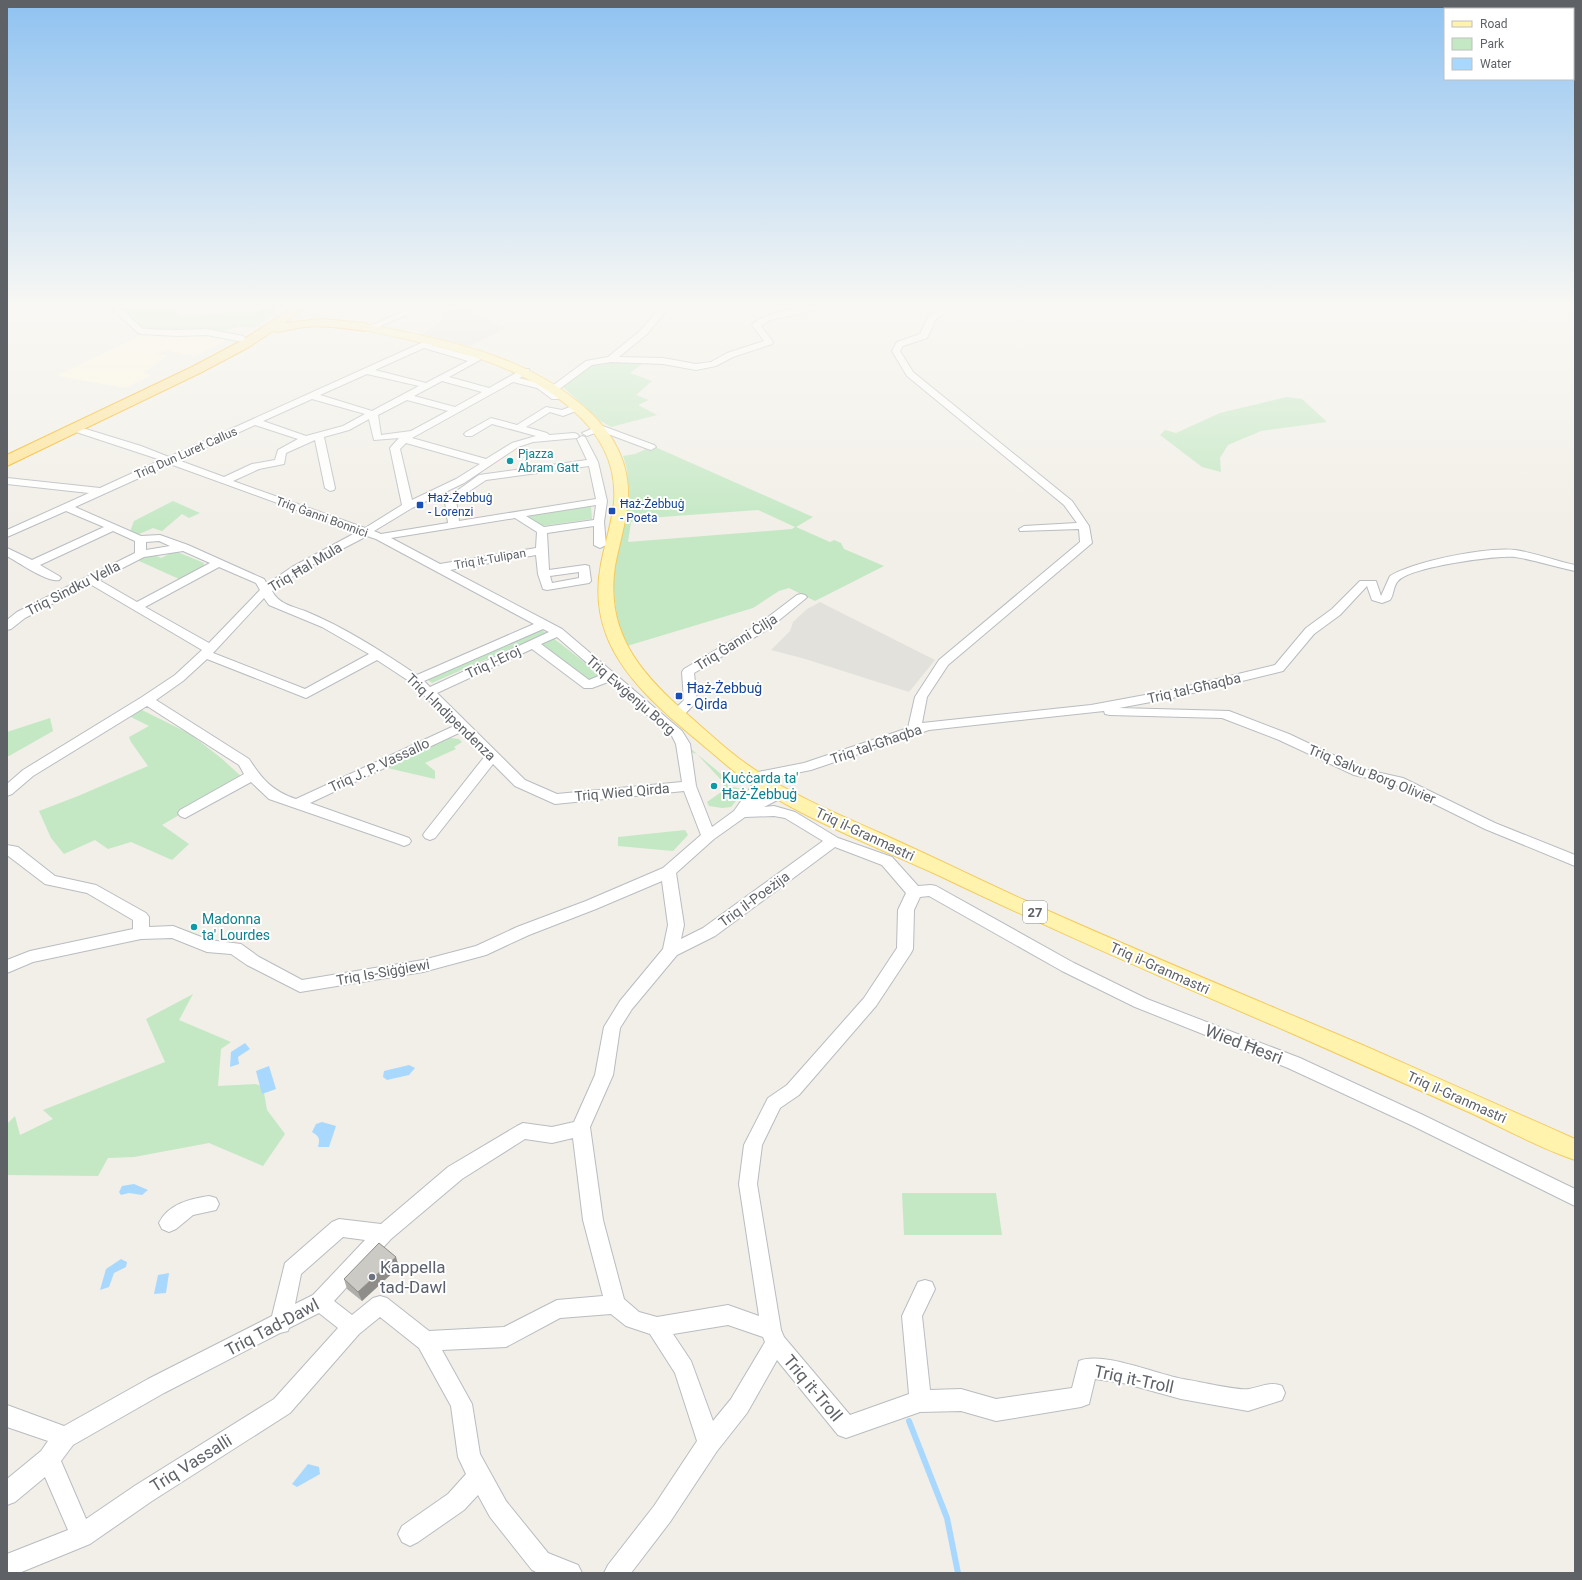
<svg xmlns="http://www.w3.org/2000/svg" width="1582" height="1580" viewBox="0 0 1582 1580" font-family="Roboto,sans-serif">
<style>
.commercial{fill:#fef7df}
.industrial{fill:#e2e1db}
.green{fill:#c4e8c4;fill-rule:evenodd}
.water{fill:#a9d8ff}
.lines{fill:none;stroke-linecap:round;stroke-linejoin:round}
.stream{stroke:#a9d8ff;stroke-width:6}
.minor-casing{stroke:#b9bcc1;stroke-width:2}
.major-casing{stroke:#f3cb5e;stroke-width:2}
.highway-casing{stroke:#f8ad00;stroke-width:2}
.minor{fill:#fff;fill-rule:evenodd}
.major{fill:#fff3ae;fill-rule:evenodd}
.highway{fill:#fee391;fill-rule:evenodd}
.wall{fill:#afaea9}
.shaded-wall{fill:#8f8d89}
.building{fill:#cccac4;stroke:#8f8d89}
.culture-dot{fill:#0f9aa8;stroke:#fff;stroke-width:1.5}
.transit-dot{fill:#1a4fb4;stroke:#fff;stroke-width:1.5}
.worship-dot{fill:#6b7280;stroke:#fff;stroke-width:1.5}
.labels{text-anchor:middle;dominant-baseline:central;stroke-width:4;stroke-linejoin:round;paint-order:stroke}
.far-street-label{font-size:12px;fill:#5e6267;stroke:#fff}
.far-culture-label{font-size:12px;fill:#0d838f;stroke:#fff;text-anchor:start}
.far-transit-label{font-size:12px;fill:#164399;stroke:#fff;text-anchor:start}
.shield{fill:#fff;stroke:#8e9195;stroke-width:1}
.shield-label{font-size:13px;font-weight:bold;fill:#5e6267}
.street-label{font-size:14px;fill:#5e6267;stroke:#fff}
.transit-label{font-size:14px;fill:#164399;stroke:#fff;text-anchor:start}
.culture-label{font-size:14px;fill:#0d838f;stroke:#fff;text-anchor:start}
.near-street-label{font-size:17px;fill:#5e6267;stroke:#fff}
.near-worship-label{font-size:17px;fill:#5b616d;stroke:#fff;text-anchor:start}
</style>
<rect width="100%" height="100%" fill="#f1efe7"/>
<polygon class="commercial" points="206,334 228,339 195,356 165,350 155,355 168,355 143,373 151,375 126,388 57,376 140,335 174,336"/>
<g class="industrial">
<polygon points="458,307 485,307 470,313 506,328 470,346 421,334 446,319 437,316"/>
<polygon points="820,602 935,660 909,692 802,658 771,650 790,631 793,622 807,609"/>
</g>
<g class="green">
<polygon points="120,307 171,307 180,316 257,312 263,307 279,307 263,322 254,328 241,326 220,332 171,331 141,328"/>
<path d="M 612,361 L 642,364 L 630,373 L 652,381 L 636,395 L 649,400 L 638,405 L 657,415 L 611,427 L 601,421 L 563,387 C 578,369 590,365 612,361 Z"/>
<polygon points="1287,397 1302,399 1327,422 1261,431 1228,445 1220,458 1221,472 1202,467 1160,435 1165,430 1176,433 1220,413"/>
<path d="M 653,446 L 813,517 L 796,527 L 830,542 L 834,540 L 841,543 L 844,549 L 884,566 L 815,601 L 789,588 L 779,591 L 753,608 L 627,646 C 617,622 613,599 614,574 C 616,534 638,496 623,456 L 635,454 ZM 758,510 L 795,527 L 792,529 L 628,542 L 631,522 L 662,517 Z"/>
<polygon points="173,501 200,513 189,518 182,514 162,531 153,528 137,535 130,532 134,521"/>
<polygon points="591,506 592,519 541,526 525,515"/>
<path d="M 175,551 L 204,563 L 203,567 L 179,579 L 137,560 C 146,554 151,553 161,558 Z"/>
<polygon points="540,629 546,633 432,683 428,680"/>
<polygon points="553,638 601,675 587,681 540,644"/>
<polygon points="140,709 190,734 221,758 243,778 162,825 189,844 172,860 131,842 108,849 95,840 64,854 51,838 39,811 78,796 148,766 131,742 129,737 149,726 127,715"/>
<polygon points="50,718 53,731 9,756 7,755 7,732"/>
<polygon points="450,738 459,739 462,742 454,747 456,749 425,763 435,771 435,779 383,767"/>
<polygon points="691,749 727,779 728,786 742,789 740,796 731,807 722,808 709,806 707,802 724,790 724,783 697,754 691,752"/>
<polygon points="685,830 688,835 673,851 618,846 618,837"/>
<polygon points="193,994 179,1020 231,1042 221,1049 218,1086 256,1084 263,1087 267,1110 285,1134 263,1166 209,1143 134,1157 108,1158 98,1176 7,1175 7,1124 15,1116 20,1135 53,1119 43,1110 165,1062 146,1019"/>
<polygon points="902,1193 996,1193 1002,1235 904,1235"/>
</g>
<g class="water">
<polygon points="245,1043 250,1049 238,1057 239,1064 230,1067 231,1052"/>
<polygon points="409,1065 415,1068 409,1075 387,1080 383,1077 384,1071"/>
<polygon points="269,1066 276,1089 262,1094 256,1071"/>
<path d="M 322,1122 L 336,1126 L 329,1147 L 318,1147 C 320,1139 320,1137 312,1132 L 316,1124 Z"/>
<polygon points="134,1184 148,1190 142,1195 129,1193 121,1195 119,1192 122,1186"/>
<polygon points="121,1259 127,1262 126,1267 114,1273 109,1287 100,1290 106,1269"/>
<polygon points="169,1273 166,1293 154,1294 158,1275"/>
<polygon points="308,1464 319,1467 320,1474 297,1487 292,1484"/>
</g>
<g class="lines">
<polyline class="stream" points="909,1421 947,1518 958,1573"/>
<g class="minor-casing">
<g id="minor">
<polygon points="111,307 119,307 143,329 177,330 207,329 243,336 247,339 243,342 207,335 177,336 141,334 138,333"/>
<polygon points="414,307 424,307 372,330 369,331 365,328"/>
<path d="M 661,307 L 669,307 L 647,334 L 619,357 L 663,358 L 696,364 L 711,362 L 727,353 L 764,341 L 752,325 C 763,313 807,304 823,307 L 819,309 L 770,320 L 761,326 L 773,342 L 772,344 L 733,357 L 716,366 L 696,370 L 663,364 L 611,362 L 592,365 L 558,390 L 552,390 L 552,386 L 586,361 L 608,357 L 641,330 Z"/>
<path d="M 944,307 L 953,307 L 936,319 L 927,338 L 903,346 L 900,351 L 913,372 L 1072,501 L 1089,526 L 1092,543 L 948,665 L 927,697 L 922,723 L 1091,705 L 1172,690 L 1275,665 L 1306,628 L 1332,609 L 1360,581 L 1376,581 L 1381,596 L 1390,576 C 1416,561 1485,547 1515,550 C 1536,553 1555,561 1575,565 L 1575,571 C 1555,567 1535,560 1515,557 C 1496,555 1410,567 1398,581 C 1393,586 1394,595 1390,600 L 1382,603 L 1372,600 L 1367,586 L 1340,615 L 1314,634 L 1283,671 L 1172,698 L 1119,708 L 1229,711 L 1289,734 L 1363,769 L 1403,778 L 1495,823 L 1575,855 L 1575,866 L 1485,829 L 1394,784 L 1354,775 L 1279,740 L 1222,718 L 1110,715 L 1105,714 L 1104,711 L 929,730 L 811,770 L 766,779 L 768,782 L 756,799 L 775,790 L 785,790 L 787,793 L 785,796 L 764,807 L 774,806 L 795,812 L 838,838 L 892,857 L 918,886 L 931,885 L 936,886 L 1074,963 L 1147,999 L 1300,1058 L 1423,1115 L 1575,1189 L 1575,1206 L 1411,1125 L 1288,1068 L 1135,1007 L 1062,971 L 929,896 L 920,897 L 914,910 L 913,949 L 911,953 L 876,1006 L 799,1095 L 780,1108 L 762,1145 L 757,1184 L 781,1330 L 784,1337 L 850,1415 L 909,1394 L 902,1316 L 918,1282 L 925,1280 L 932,1282 L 935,1289 L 922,1316 L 930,1390 L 961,1389 L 996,1399 L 1072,1388 L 1079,1361 C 1103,1351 1156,1374 1183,1379 C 1197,1381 1238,1391 1249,1389 C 1261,1387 1270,1381 1282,1386 L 1285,1393 L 1282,1400 L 1248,1411 L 1181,1399 L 1123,1383 L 1095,1379 L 1089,1404 L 1081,1407 L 996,1421 L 961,1411 L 920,1412 L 846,1438 L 838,1435 L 777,1360 L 747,1413 L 717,1451 L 670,1522 L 631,1573 L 604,1573 L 608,1565 L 654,1506 L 697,1441 L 675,1373 L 650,1334 L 626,1326 L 611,1314 L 560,1318 L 506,1347 L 442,1350 L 472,1404 L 480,1454 L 506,1501 L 548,1553 L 578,1565 L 582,1573 L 538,1573 L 532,1570 L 490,1517 L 478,1495 L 464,1510 L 418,1542 L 410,1546 L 402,1542 L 398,1534 L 402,1526 L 448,1494 L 466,1474 L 458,1457 L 451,1406 L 419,1348 L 380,1317 L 359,1334 L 290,1413 L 152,1501 L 90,1544 L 19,1573 L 7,1573 L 7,1554 L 68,1530 L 45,1477 L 15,1502 L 7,1505 L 7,1479 L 41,1451 L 48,1441 L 7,1427 L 7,1405 L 64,1426 L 148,1379 L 272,1316 L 285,1263 L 332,1222 L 339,1219 L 381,1224 L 448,1167 L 517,1126 L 523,1123 L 552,1127 L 574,1122 L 595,1075 L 604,1027 L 620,1001 L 663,949 L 668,925 L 662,881 L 596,909 L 529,935 L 486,955 L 423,972 L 300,992 L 247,965 L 231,954 L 207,952 L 172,938 L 141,939 L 33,962 L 7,973 L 7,960 L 30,951 L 133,929 L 133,920 L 87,893 L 45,884 L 7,855 L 7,845 L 18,847 L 55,876 L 96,885 L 146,913 L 149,917 L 149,927 L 173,926 L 209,940 L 241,944 L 259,957 L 302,980 L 423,960 L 476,946 L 517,927 L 586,901 L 663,868 L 701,835 L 684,791 L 555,804 L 515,786 L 493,764 L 435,838 L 430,840 L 425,838 L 423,835 L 425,832 L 485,756 L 461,732 L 310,803 L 409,838 L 411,841 L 409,844 L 404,846 L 399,844 L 269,799 L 251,782 L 185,818 L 180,816 L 178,813 L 180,810 L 244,774 L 239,765 L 147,706 L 33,776 L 12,794 L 7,796 L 7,784 L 23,770 L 142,697 L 175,675 L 202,650 L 90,584 L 25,618 L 11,629 L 7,630 L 7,620 L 17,612 L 135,553 L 135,541 L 113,531 L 40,565 L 59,576 L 61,578 L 59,580 C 48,583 18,562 7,556 L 7,548 L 32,560 L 104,527 L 66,511 L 7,537 L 7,530 L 89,493 L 7,484 L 7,478 L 100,488 L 161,460 L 70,430 L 68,428 L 70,426 L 76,426 L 141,446 L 169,457 L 430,339 L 434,342 L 431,345 L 479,358 L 480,360 L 449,377 L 489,388 L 523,369 L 529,369 L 529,373 L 519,378 L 543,384 L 558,395 L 558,399 L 552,399 L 537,388 L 513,382 L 412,438 L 486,459 L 512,443 L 536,436 L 492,424 L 472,436 L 466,436 L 464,434 L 466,432 L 491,418 L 517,425 L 546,407 L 562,410 L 575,405 L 581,405 L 581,409 L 563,416 L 550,412 L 526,427 L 547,433 L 549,435 L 574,433 L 577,434 L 579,436 L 577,438 L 533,442 L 518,447 L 464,483 L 412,508 L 374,531 L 381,534 L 448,523 L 445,502 L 447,498 L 479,475 L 587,460 L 577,439 L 582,436 L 585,437 L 598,462 L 607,501 L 604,522 L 606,545 L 600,548 L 594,545 L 594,526 L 547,533 L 549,570 L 585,565 L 589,566 L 591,581 L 589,583 L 547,590 L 543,589 L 538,574 L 536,555 L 450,570 L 562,629 L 682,731 L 690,744 L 696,786 L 712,827 L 734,811 L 755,781 L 748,780 L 746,777 L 748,774 L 804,763 L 908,728 L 915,697 L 939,660 L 1080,542 L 1079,529 L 1020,531 L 1019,529 L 1024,526 L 1077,523 L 1064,505 L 907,376 L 892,351 L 897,342 L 920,334 L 929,316 ZM 424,348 L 468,361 L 426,383 L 375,370 ZM 367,374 L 419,386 L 372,411 L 320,395 ZM 442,381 L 482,392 L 455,407 L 414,396 ZM 312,399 L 365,414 L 343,426 L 306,436 L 263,421 ZM 407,400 L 448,411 L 411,431 L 381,435 L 378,415 ZM 369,419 L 374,440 L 399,438 L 390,448 L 402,505 L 365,528 L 233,481 L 259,469 L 284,464 L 286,453 L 315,440 L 325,488 L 330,491 L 334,490 L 335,488 L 324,437 L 349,430 ZM 255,425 L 298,439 L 278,450 L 275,460 L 252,464 L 224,477 L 178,460 ZM 406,443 L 480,464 L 456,479 L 412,500 L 400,449 ZM 170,464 L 357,532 L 292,567 L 267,584 L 264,579 L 188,545 L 160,535 L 141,536 L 75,507 ZM 589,466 L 596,499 L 459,521 L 456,500 L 486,480 ZM 596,505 L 594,520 L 544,527 L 526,516 ZM 515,518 L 537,532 L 536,548 L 440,564 L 391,538 ZM 367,536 L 376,539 L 534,624 L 417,675 C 381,651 346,628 305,611 C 291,606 279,604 272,591 L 300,571 ZM 159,541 L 170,546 L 146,550 L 146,542 ZM 183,551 L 210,563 L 137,602 L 99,580 L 144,557 ZM 219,567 L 256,583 L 260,590 L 209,643 L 145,607 ZM 579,572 L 579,578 L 552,583 L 550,576 ZM 264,598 L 269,605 L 322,627 L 369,654 L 305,689 L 213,653 ZM 543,629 L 549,632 L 430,687 L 424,681 ZM 557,637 L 601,675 L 589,680 L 541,644 ZM 532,649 L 584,688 L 592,688 L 608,682 L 672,736 L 676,744 L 682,782 L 557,794 L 525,780 L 437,693 ZM 207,659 L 306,698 L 377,660 L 412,683 L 454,726 L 296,799 C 272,791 262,779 249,759 L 156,700 L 183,681 ZM 774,816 L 785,818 L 823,841 L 703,928 L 681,939 L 684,925 L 676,873 L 714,839 L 745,817 ZM 835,847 L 882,865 L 906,893 L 898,910 L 897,948 L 864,998 L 787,1085 L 768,1098 L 744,1145 L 739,1184 L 759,1316 L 728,1305 L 657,1317 L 639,1312 L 624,1299 L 603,1220 L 590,1127 L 613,1075 L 620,1028 L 632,1009 L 677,955 L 715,936 ZM 573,1138 L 583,1220 L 603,1296 L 557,1300 L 504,1327 L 429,1331 L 387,1298 L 380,1296 L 373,1298 L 352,1315 L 334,1301 L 391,1239 L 462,1179 L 525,1139 L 552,1143 ZM 343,1237 L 365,1240 L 313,1295 L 295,1304 L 301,1274 ZM 319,1313 L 338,1328 L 274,1399 L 136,1485 L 86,1519 L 61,1461 L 73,1445 L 164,1393 L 280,1333 L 288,1331 L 289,1328 ZM 728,1325 L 763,1337 L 765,1342 L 731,1399 L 713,1421 L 691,1361 L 673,1334 Z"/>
<polygon points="600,425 654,445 656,447 651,450 648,449 600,431 587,436 582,433"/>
<polygon points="801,594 805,595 807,597 805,599 767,630 694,673 697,701 683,716 673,716 671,713 684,700 682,672 684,669 759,624 797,595"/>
<path d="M 209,1196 L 216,1198 L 219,1204 L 216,1210 L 193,1215 L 176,1229 L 169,1232 L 162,1229 L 159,1223 C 168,1204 190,1199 209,1196 Z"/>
</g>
</g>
<g class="major-casing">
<path id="major" d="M 365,324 C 440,339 517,352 578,402 C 605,423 626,452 628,488 C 629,514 620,540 615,566 C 605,632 640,673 687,714 C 710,734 734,757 760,773 C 798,798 840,815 880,833 C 929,855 976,878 1024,900 C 1135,950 1247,996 1358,1043 C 1431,1075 1503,1107 1575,1139 L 1575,1160 C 1540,1148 1507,1130 1473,1114 C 1413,1087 1352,1060 1291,1033 C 1174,983 1057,932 942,877 C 877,847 808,821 749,782 C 733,772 720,759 705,747 C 685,730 664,713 646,694 C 610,656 591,617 601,564 C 605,543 612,523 614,502 C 617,461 598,431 568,406 C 509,357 434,346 361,329 L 360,327 Z"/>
</g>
<g class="highway-casing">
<path id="highway" d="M 294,307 L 307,307 L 284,323 L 321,319 L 365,323 L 371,327 L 365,331 C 343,328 319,324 297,328 C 289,329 280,334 273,331 L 249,347 L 200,373 L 7,466 L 7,455 L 9,454 L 192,367 L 241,341 Z"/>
</g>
<use href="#minor" class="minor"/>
<use href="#major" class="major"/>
<use href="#highway" class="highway"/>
</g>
<polygon class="wall" points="399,1267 362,1301 347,1289 344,1279"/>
<polygon class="shaded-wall" points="396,1257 399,1267 362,1301 358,1292"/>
<polygon class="building" points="379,1243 396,1257 358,1292 344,1279"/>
<linearGradient id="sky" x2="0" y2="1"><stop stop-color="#8fc2f1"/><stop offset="0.58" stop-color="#f9f8f4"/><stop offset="1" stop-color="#f9f8f4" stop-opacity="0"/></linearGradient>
<rect width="1582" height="528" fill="url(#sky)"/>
<g class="culture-dot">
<circle cx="510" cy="461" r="4"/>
<circle cx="714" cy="786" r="4"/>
<circle cx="194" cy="927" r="4"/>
</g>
<g class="transit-dot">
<rect x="416" y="501" width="8" height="8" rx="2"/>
<rect x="608" y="507" width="8" height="8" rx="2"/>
<rect x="675" y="692" width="8" height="8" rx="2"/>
</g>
<circle class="worship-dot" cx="372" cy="1277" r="4"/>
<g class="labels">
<g class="far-street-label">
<text transform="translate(186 453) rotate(-24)">Triq Dun Luret Callus</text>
<text transform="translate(322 517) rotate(20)">Triq Ġanni Bonnici</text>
<text transform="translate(490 559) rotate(-10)">Triq it-Tulipan</text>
</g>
<g class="far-culture-label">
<text x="518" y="454">Pjazza<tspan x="518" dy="14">Abram Gatt</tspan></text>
</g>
<g class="far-transit-label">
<text x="428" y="498">Ħaż-Żebbuġ<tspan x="428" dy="14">- Lorenzi</tspan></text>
<text x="620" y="504">Ħaż-Żebbuġ<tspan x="620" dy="14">- Poeta</tspan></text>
</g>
<rect class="shield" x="1023" y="901" width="24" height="22" rx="3"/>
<g class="shield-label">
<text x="1035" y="912">27</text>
</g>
<g class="street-label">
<text transform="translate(305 567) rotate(-31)">Triq Ħal Mula</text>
<text transform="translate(73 588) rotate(-27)">Triq Sindku Vella</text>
<text transform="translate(736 642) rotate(-32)">Triq Ġanni Ċilja</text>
<text transform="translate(493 662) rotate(-25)">Triq l-Eroj</text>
<text transform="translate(1194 688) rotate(-13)">Triq tal-Għaqba</text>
<text transform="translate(631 695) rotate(41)">Triq Ewġenju Borg</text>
<text transform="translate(451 717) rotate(44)">Triq l-Indipendenza</text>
<text transform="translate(876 744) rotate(-19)">Triq tal-Għaqba</text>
<text transform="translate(379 765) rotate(-25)">Triq J. P. Vassallo</text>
<text transform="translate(1372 774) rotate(22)">Triq Salvu Borg Olivier</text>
<text transform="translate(622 792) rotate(-5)">Triq Wied Qirda</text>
<text transform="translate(865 834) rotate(25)">Triq il-Granmastri</text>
<text transform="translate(754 899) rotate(-36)">Triq il-Poeżija</text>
<text transform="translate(1160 968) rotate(24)">Triq il-Granmastri</text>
<text transform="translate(383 972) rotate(-10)">Triq Is-Siġġiewi</text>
<text transform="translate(1457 1097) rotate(24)">Triq il-Granmastri</text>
</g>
<g class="transit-label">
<text x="687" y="688">Ħaż-Żebbuġ<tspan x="687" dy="16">- Qirda</tspan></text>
</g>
<g class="culture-label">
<text x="722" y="778">Kuċċarda ta'<tspan x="722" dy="16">Ħaż-Żebbuġ</tspan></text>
<text x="202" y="919">Madonna<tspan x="202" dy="16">ta' Lourdes</tspan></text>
</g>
<g class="near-street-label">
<text transform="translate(1244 1044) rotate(21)">Wied Ħesri</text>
<text transform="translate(272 1327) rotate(-28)">Triq Tad-Dawl</text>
<text transform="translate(1134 1379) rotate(12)">Triq it-Troll</text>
<text transform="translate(813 1388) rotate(50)">Triq it-Troll</text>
<text transform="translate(191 1463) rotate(-32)">Triq Vassalli</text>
</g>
<g class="near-worship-label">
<text x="380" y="1267">Kappella<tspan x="380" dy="20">tad-Dawl</tspan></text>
</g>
</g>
<rect width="1582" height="1580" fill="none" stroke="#5e6267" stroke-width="16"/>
<rect x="1444" y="8" width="130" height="72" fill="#ffffff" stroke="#bfc0c2"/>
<rect x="1452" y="21" width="20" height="6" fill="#fff3ae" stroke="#bfc0c2"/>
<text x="1480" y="28" font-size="12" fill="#5e6267">Road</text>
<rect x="1452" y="38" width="20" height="12" fill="#c4e8c4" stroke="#bfc0c2"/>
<text x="1480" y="48" font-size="12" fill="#5e6267">Park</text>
<rect x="1452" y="58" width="20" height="12" fill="#a9d8ff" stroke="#bfc0c2"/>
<text x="1480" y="68" font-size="12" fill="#5e6267">Water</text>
</svg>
